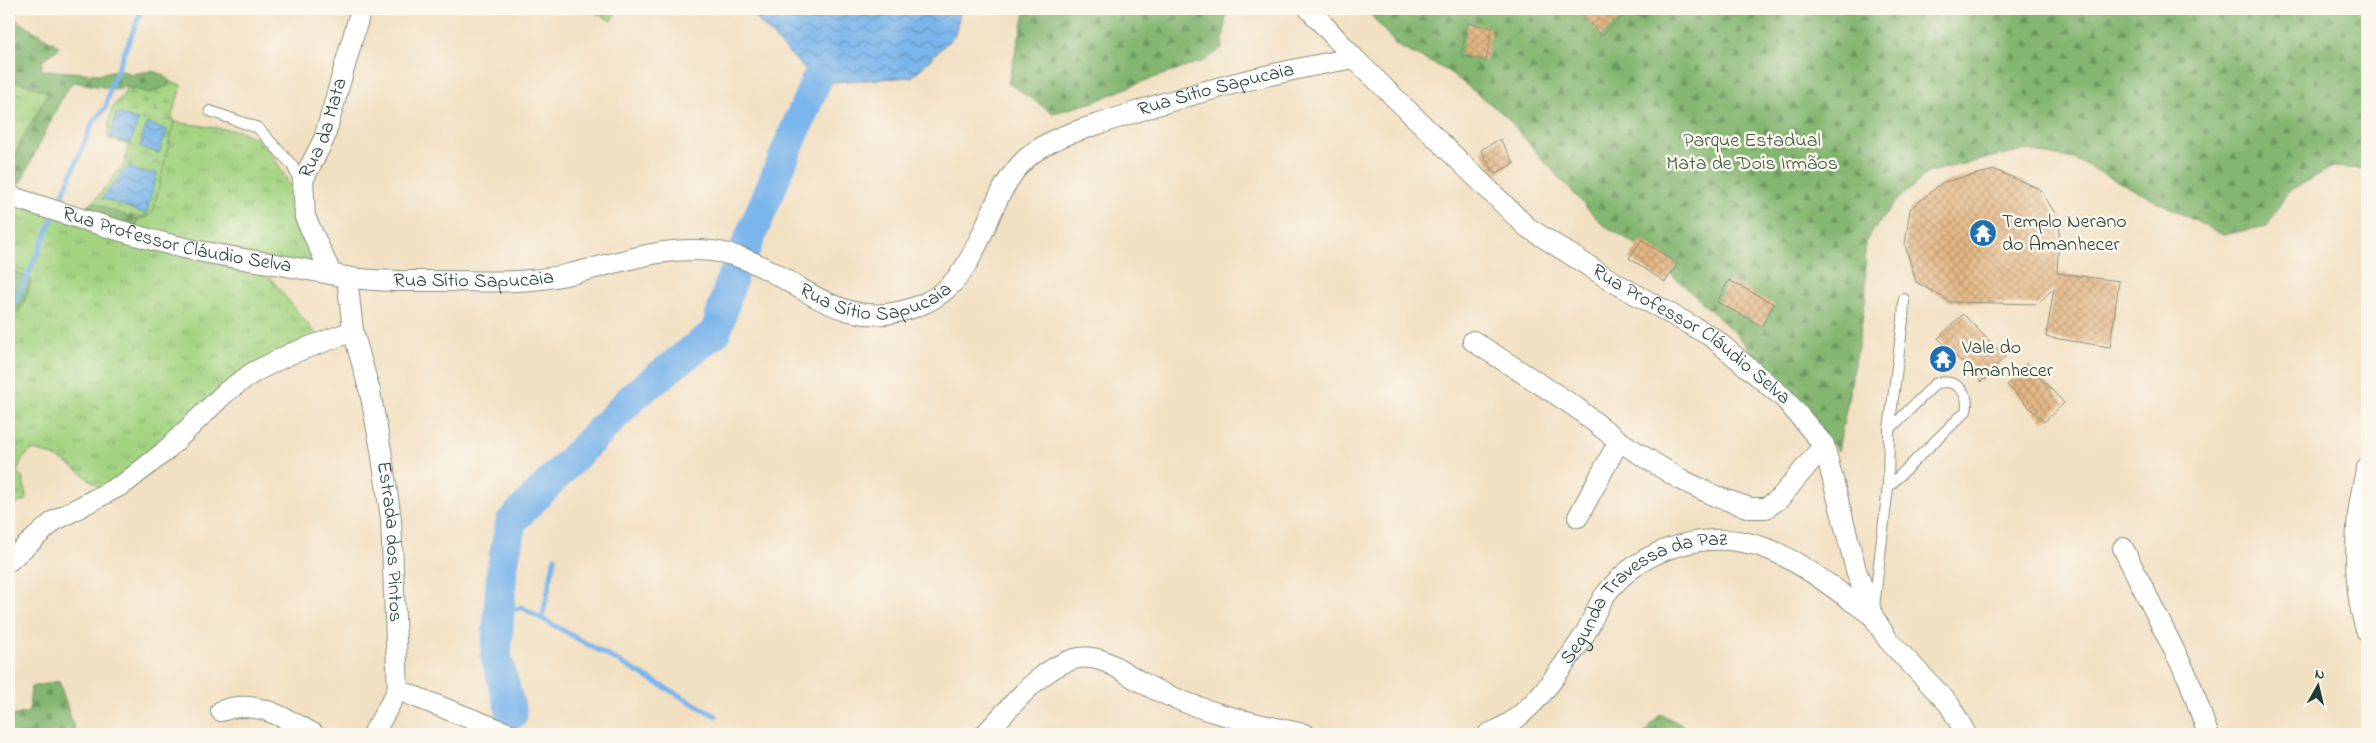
<svg xmlns="http://www.w3.org/2000/svg" width="2376" height="743" viewBox="0 0 2376 743" font-family="'Indie Flower',sans-serif">
<style>
.grass{fill:url(#grass-tufts);stroke:#62885b}
.forest{fill:url(#forest-firs);stroke:#517a52}
.wetland{fill:url(#wetland-marsh);stroke:#62885b}
.pitch{fill:#a4d482;stroke:#62885b}
.water{fill:url(#water-waves);stroke:#4c7990}
.lines{fill:none;stroke-linecap:round;stroke-linejoin:round}
.stream{stroke:#7ab5eb;stroke-width:5}
.river{stroke:#7ab5eb;stroke-width:31}
.building{fill:url(#building-cross-hatch)}
.service-casing{stroke:#888e7b;stroke-width:12}
.minor-casing{stroke:#888e7b;stroke-width:22}
.service{stroke:#fff;stroke-width:10}
.minor{stroke:#fff;stroke-width:20}
.labels{text-anchor:middle;dominant-baseline:central;stroke-width:5;stroke-linejoin:round;paint-order:stroke}
.street-label{font-size:20px;fill:#1f3d34;stroke:#fbf7ec}
.park-label{font-size:20px;fill:#3a5b44;stroke:#fbf7ec}
.poi-label{font-size:20px;fill:#1f3d34;stroke:#fbf7ec;text-anchor:start}
</style>
<defs>
<pattern id="grass-tufts" width="24" height="20" patternUnits="userSpaceOnUse" patternTransform="scale(1.25)"><rect width="24" height="20" fill="#a4d482"/><path d="M3 7l-1-3M5 7V3M7 7l1-3M15 17l-1-3M17 17v-4M19 17l1-3" fill="none" stroke="#85ad6b"/></pattern>
<pattern id="forest-firs" width="22" height="20" patternUnits="userSpaceOnUse" patternTransform="scale(1.25)"><rect width="22" height="20" fill="#83b670"/><path d="M5 1l3.5 6h-7zM16 11l3.5 6h-7z" fill="#6b955d"/></pattern>
<pattern id="wetland-marsh" width="20" height="14" patternUnits="userSpaceOnUse" patternTransform="scale(1.25)"><rect width="20" height="14" fill="#a4d482"/><path d="M1 5h8M5 5V1M11 12h8M15 12V8" fill="none" stroke="#85ad6b"/></pattern>
<pattern id="water-waves" width="16" height="10" patternUnits="userSpaceOnUse" patternTransform="scale(1.25)"><rect width="16" height="10" fill="#7ab5eb"/><path d="M0 5q4-4 8 0t8 0" fill="none" stroke="#6394bf"/></pattern>
<pattern id="building-cross-hatch" width="8" height="8" patternUnits="userSpaceOnUse" patternTransform="scale(1.25)"><rect width="8" height="8" fill="#e5b784"/><path d="M0 0l8 8M0 8l8-8" fill="none" stroke="#b9966d"/></pattern>
</defs>
<rect width="100%" height="100%" fill="#fbf7ec"/>
<filter id="ink" filterUnits="userSpaceOnUse"><feTurbulence type="fractalNoise" baseFrequency=".02" numOctaves="2"/><feDisplacementMap in="SourceGraphic" scale="10" xChannelSelector="R" yChannelSelector="G"/><feConvolveMatrix kernelMatrix="1 2 1 2 8 2 1 2 1" color-interpolation-filters="sRGB"/></filter>
<filter id="wash" filterUnits="userSpaceOnUse"><feTurbulence type="fractalNoise" baseFrequency=".0096" numOctaves="4" result="noise"/><feDisplacementMap in="SourceGraphic" scale="20" xChannelSelector="R" yChannelSelector="G"/><feGaussianBlur stdDeviation="1.12" result="paint"/><feColorMatrix in="noise" values="0 0 0 0 0 0 0 0 0 0 0 0 0 0 0 0 0 1.4 0 .05"/><feComposite in="paint" operator="in"/></filter>
<g filter="url(#wash)">
<rect width="100%" height="100%" fill="#f2e0c2"/>
<g class="grass">
<path d="M 9,79 L 49,91 C 42,108 14,151 14,166 C 14,171 18,179 20,184 L 9,181 Z"/>
<polygon points="174,122 240,131 257,138 275,159 299,201 310,257 323,270 136,230 137,219 148,216 153,211"/>
<path d="M 9,201 L 160,251 L 268,275 L 319,338 L 194,416 L 103,491 C 80,472 61,454 31,450 L 21,461 L 17,472 L 23,478 L 27,500 L 9,506 L 9,320 L 13,318 L 17,273 L 9,274 Z"/>
</g>
<g class="forest">
<path d="M 9,9 L 16,9 L 16,20 L 60,47 L 43,60 L 41,70 L 99,74 L 120,69 L 131,74 L 152,71 L 164,75 L 170,82 L 169,86 L 149,93 L 126,87 L 114,89 L 73,82 L 64,94 L 20,184 C 18,179 14,171 14,166 C 12,149 41,109 48,92 L 9,79 Z"/>
<polygon points="1026,9 1227,9 1222,48 1204,61 1144,81 1091,103 1053,113 1008,83"/>
<polygon points="1366,9 2367,9 2367,169 2332,167 2287,193 2267,226 2223,235 2074,159 2023,150 1929,172 1893,204 1865,242 1866,294 1859,342 1838,451 1736,334 1644,249 1602,224 1540,157 1506,116 1448,71 1397,46"/>
<polygon points="93,202 137,219 136,230 85,212 87,206"/>
<path d="M 17,273 L 31,279 C 29,293 22,313 9,320 L 9,311 L 14,309 L 14,298 L 9,294 L 9,274 Z"/>
<polygon points="59,681 76,734 9,734 11,716 29,712 31,687"/>
<polygon points="1660,714 1701,734 1644,734"/>
</g>
<path class="wetland" d="M 170,82 L 182,85 L 172,115 L 174,122 L 153,212 C 136,225 112,209 93,202 L 125,163 L 128,145 L 108,138 C 109,127 108,114 115,104 C 121,97 124,96 126,87 L 149,93 L 168,86 Z"/>
<polygon class="pitch" points="587,9 618,9 612,21"/>
<g class="water">
<polygon points="747,9 961,9 955,35 912,77 832,82 816,81"/>
<polygon points="117,113 138,120 130,144 110,137"/>
<polygon points="147,123 167,130 159,153 140,147"/>
<polygon points="129,165 140,172 157,173 146,214 102,198"/>
</g>
<g class="lines">
<g class="stream">
<polyline points="61,199 93,122 106,107 110,88 142,9"/>
<polyline points="9,303 17,300 53,218"/>
<polyline points="500,616 521,607 716,716"/>
<polyline points="542,619 555,557"/>
</g>
<g class="river">
<polyline points="745,249 816,81"/>
<polyline points="512,714 496,656 502,569 511,522 635,395 716,332 732,278"/>
</g>
</g>
<g id="blocks">
<g class="building">
<polygon points="1588,9 1620,9 1625,14 1601,36 1582,14"/>
<polygon points="1468,23 1492,28 1486,61 1461,55"/>
<polygon points="1500,139 1514,163 1495,174 1481,150"/>
<polygon points="1995,170 2040,189 2060,221 2057,273 2119,281 2110,347 2046,337 2054,288 2037,304 1951,302 1916,282 1905,245 1910,209 1943,182"/>
<polygon points="1642,240 1678,264 1665,282 1629,258"/>
<polygon points="1729,280 1774,304 1762,326 1717,302"/>
<polygon points="1963,314 2005,357 1981,382 1938,338"/>
<polygon points="2029,365 2064,403 2044,422 2007,385"/>
</g>
</g>
</g>
<g filter="url(#ink)">
<use href="#blocks" fill-opacity="0" stroke="#888e7b" stroke-width="1"/>
<g class="lines">
<g class="service-casing">
<g id="service">
<polyline points="210,111 258,128 292,165 301,185"/>
<polyline points="1889,430 1903,320 1904,299"/>
<path d="M 1874,607 L 1888,487 L 1889,430 L 1935,384 C 1954,377 1971,392 1966,411 L 1888,487"/>
</g>
</g>
<g class="minor-casing">
<g id="minor">
<path id="s1" d="M 1309,9 L 1354,58 L 1527,227 L 1617,284 L 1712,337 L 1784,398 L 1824,445 L 1856,570 L 1873,616 L 1888,640 L 1949,704 L 1966,734"/>
<path id="s2" d="M 9,196 C 63,213 117,231 172,245 C 207,254 244,259 281,265 C 302,269 324,273 346,277 C 377,282 411,281 442,281 C 471,281 502,283 531,280 C 595,275 647,244 712,251 C 790,259 833,345 925,303 C 981,277 982,208 1019,166 C 1044,137 1083,130 1117,118 C 1195,92 1273,72 1354,58"/>
<path id="s3" d="M 331,273 L 305,217 L 303,180 L 324,139 L 361,9"/>
<path id="s4" d="M 347,277 L 353,331 L 370,392 L 381,450 L 391,519 L 398,690 L 510,734"/>
<polyline points="1473,341 1574,406 1619,441 1678,478 1715,496 1750,508 1766,508 1779,499 1824,445"/>
<path d="M 2367,468 C 2354,514 2351,587 2367,632"/>
<polyline points="1578,517 1619,441"/>
<polyline points="2123,548 2189,680 2208,734"/>
<polyline points="9,561 54,521 125,483 163,453 226,392 254,372 290,354 353,331"/>
<path d="M 221,711 C 255,698 285,718 314,734"/>
<polyline points="373,734 398,690"/>
<path d="M 985,734 C 1011,708 1037,670 1074,659 C 1099,652 1120,670 1141,682 C 1188,709 1251,723 1304,734"/>
<path id="s5" d="M 1488,734 C 1522,722 1545,691 1565,663 C 1572,653 1580,643 1586,632 C 1593,620 1597,606 1605,595 C 1642,546 1711,527 1768,549 C 1804,563 1841,594 1873,616"/>
</g>
</g>
<use href="#service" class="service"/>
<use href="#minor" class="minor"/>
</g>
</g>
<defs>
<g id="temple-disc" transform="scale(1.4375)"><circle r="9.5" fill="#1f6fb2" stroke="#fbf7ec"/><path d="M0-6L5-2H3V0L6.5 2.5H4V6H1.5V3h-3V6H-4V2.5H-6.5L-3 0V-2H-5Z" fill="#fff"/></g>
</defs>
<g fill-rule="evenodd">
<use href="#temple-disc" x="1983" y="233"/>
<use href="#temple-disc" x="1943" y="359"/>
</g>
<g class="labels">
<g class="street-label">
<text stroke="none"><textPath href="#s2" startOffset="1328">Rua Sítio Sapucaia</textPath></text>
<text stroke="none"><textPath href="#s3" startOffset="155">Rua da Mata</textPath></text>
<text stroke="none"><textPath href="#s2" startOffset="174">Rua Professor Cláudio Selva</textPath></text>
<text stroke="none"><textPath href="#s2" startOffset="475">Rua Sítio Sapucaia</textPath></text>
<text stroke="none"><textPath href="#s2" startOffset="894">Rua Sítio Sapucaia</textPath></text>
<text stroke="none"><textPath href="#s1" startOffset="505">Rua Professor Cláudio Selva</textPath></text>
<text stroke="none"><textPath href="#s4" startOffset="269">Estrada dos Pintos</textPath></text>
<text stroke="none"><textPath href="#s5" startOffset="216">Segunda Travessa da Paz</textPath></text>
</g>
<g class="park-label">
<text x="1752" y="141">Parque Estadual<tspan x="1752" dy="23">Mata de Dois Irmãos</tspan></text>
</g>
<g class="poi-label">
<text x="2002" y="222">Templo Nerano<tspan x="2002" dy="23">do Amanhecer</tspan></text>
<text x="1962" y="348">Vale do<tspan x="1962" dy="23">Amanhecer</tspan></text>
</g>
</g>
<rect width="2376" height="743" fill="none" stroke="#fbf7ec" stroke-width="30"/>
<g transform="translate(2318 686) rotate(8)" stroke="#fbf7ec" stroke-width="4" paint-order="stroke">
<path d="M0-4L9 19L0 12L-9 19Z" fill="#1f3d34"/>
<text y="-8" font-size="14" font-weight="bold" text-anchor="middle" fill="#1f3d34">N</text>
</g>
</svg>
